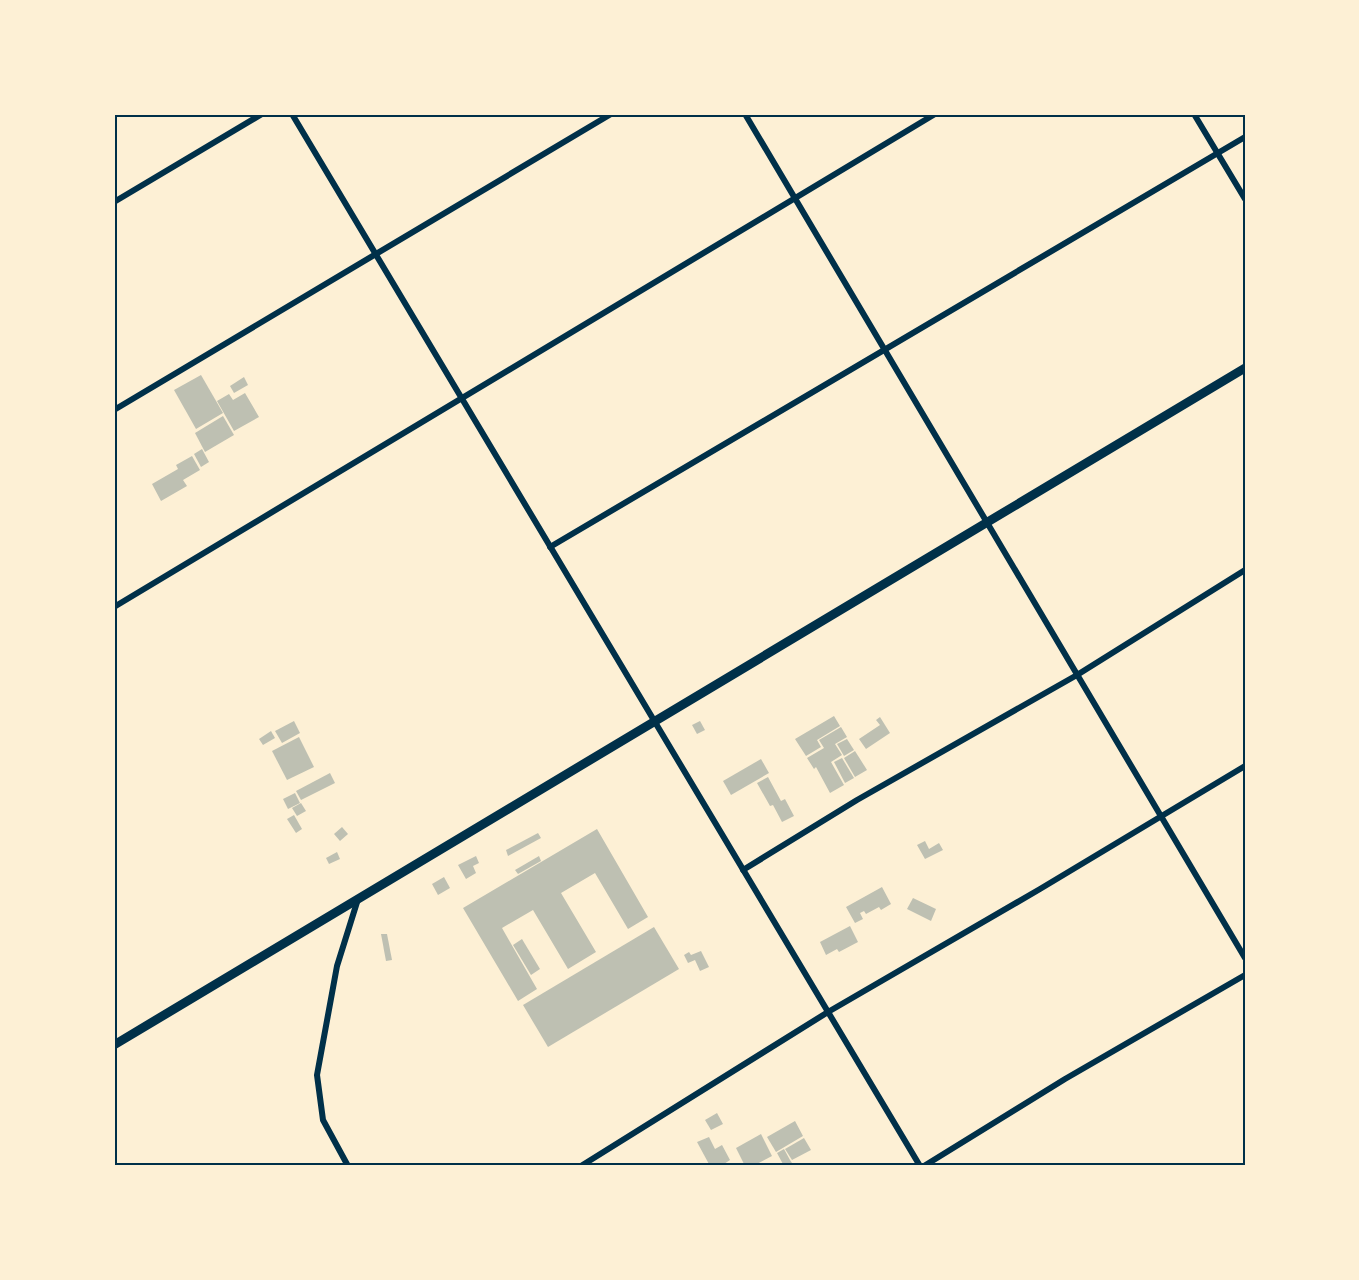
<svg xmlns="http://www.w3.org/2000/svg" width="1359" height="1280" viewBox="0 0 1359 1280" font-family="Georgia,serif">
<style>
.building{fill:#bec0b2}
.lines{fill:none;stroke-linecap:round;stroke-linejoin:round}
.minor{stroke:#003049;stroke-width:6}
.tertiary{stroke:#003049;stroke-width:9}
.neatline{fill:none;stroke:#003049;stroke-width:2}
</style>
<rect width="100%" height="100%" fill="#fdf0d5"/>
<g class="building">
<polygon points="201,375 223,413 196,429 174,390"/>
<polygon points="244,377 248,385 234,393 230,386"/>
<polygon points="245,393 259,417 234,431 217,401 229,394 233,400"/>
<polygon points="223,416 234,435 205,452 195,433"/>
<polygon points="202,449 209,462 201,467 194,454"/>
<polygon points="192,456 200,470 183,480 187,486 161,501 152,484 178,469 176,465"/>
<polygon points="834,716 840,726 817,740 821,747 806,756 795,739"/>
<polygon points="880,717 890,733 866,749 859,739 880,725 876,720"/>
<polygon points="294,721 300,733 282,743 275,731"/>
<polygon points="700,721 705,730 697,734 692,725"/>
<polygon points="841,727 847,737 835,744 842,755 831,762 844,785 830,793 816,767 814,769 807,758 824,748 819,740"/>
<polygon points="271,731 275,738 263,745 259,739"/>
<polygon points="299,737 314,767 287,780 272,751"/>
<polygon points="847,739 854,750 844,756 837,744"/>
<polygon points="855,751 867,770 855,777 844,758"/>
<polygon points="842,758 854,778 845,783 834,762"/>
<polygon points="761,759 769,773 731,795 723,781"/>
<polygon points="330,773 335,783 301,800 296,791"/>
<polygon points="768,777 781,801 785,799 794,816 782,822 773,805 770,806 757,783"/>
<polygon points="295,793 300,803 288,809 283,799"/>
<polygon points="301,803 306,811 297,816 292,808"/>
<polygon points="294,815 302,829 296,833 287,819"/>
<polygon points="342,827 348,834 340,841 334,834"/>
<polygon points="597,829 648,917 628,929 595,873 561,893 596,952 568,969 533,910 502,928 537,989 518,1001 463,908"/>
<polygon points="538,833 541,838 508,856 506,850"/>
<polygon points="925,841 929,849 939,843 943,850 925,859 917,845"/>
<polygon points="337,852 340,859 329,864 326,858"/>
<polygon points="476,856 479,863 473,866 476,873 466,879 458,865"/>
<polygon points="539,856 541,861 518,874 515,870"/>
<polygon points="444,877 450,888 438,895 432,884"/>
<polygon points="882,887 891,904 881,910 879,907 866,914 864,911 860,913 863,919 855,923 846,907"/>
<polygon points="913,898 936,909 931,921 907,909"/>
<polygon points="850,926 858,942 839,952 837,949 826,955 820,942"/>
<polygon points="654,927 679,969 548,1047 523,1005"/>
<polygon points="381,934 387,934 392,960 386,961"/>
<polygon points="522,939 540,969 531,975 513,945"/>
<polygon points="701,951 709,967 700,971 695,960 688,963 684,955 689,952 691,955"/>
<polygon points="717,1113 723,1124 711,1130 705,1120"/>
<polygon points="795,1121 803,1136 776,1152 767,1137"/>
<polygon points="761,1134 772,1156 753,1166 745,1166 736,1148"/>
<polygon points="709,1137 715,1149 722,1145 730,1160 724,1164 725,1166 710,1166 697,1142"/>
<polygon points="804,1138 811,1150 792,1160 785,1149"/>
<polygon points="784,1149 790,1160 794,1166 784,1166 777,1153"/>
</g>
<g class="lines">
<g class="minor">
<polyline points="292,114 920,1166"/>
<polyline points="745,114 1245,958"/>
<polyline points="1194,114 1245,199"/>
<polyline points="114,202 262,114"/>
<polyline points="114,410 611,114"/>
<polyline points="550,547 1245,137"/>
<polyline points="114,607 935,114"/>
<polyline points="743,870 857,800 1077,675 1245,570"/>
<polyline points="348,1166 323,1120 317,1075 337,966 358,899"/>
<polyline points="581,1166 828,1012 1040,889 1245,766"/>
<polyline points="924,1166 1065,1079 1245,975"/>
</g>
<polyline class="tertiary" points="114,1045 1245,368"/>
</g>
<rect width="1359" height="1280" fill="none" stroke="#fdf0d5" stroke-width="231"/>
<rect x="116" y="116" width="1128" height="1048" class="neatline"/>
</svg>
